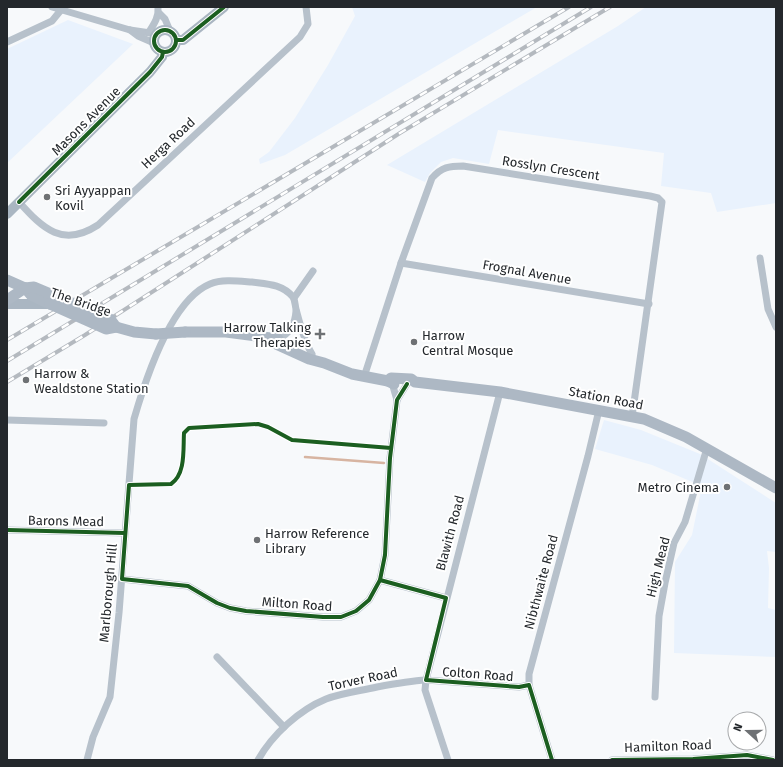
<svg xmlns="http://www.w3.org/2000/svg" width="783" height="767" viewBox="0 0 783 767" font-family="'Fira Sans',sans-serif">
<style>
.built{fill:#e9f2fd}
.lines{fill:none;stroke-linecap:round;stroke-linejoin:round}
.stream{stroke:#d7b4a1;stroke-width:2.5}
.street{stroke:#b7c1cb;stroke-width:7}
.secondary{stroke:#aab6c2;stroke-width:10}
.primary{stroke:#adb8c4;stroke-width:11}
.rail-casing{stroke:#b4b9bf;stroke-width:4}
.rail{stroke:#fff;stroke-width:2.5;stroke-dasharray:8;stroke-linecap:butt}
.primary-bridge{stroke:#adb8c4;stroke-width:11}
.cycleway-casing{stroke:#fff;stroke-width:6}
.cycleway{stroke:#1b5e20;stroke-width:4}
.poi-dot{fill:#6e7174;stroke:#fff;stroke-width:1.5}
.labels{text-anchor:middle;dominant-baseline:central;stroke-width:4;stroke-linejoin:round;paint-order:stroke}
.street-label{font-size:13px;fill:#24282c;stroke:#fff}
.poi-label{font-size:13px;fill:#24282c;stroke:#fff;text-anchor:start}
</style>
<rect width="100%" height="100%" fill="#f7f9fb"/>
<g class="built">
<polygon points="352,7 537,7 285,155 260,164 259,159 269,152 295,118 328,65 355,16"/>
<polygon points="646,7 776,7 776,203 717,212 711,193 661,186 664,153 498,130 489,164 453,158 441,162 430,173 425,182 387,165 618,26"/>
<polygon points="68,20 133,44 7,163 7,49"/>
<polygon points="604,420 641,430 700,454 776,503 776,552 767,551 769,568 768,608 776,610 776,657 674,653 675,562 692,535 702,486 652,465 595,449"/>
</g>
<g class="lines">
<polyline class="stream" points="305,457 384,463"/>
<g class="street">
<polyline points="52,7 130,30 157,34"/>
<polyline points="159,13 165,19 170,31"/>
<polyline points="130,30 138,36 154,43"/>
<path d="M 149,32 C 154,24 159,17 158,7"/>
<polyline points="7,42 52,21 61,10"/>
<path d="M 19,202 C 43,229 63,248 98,225 L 300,37 L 308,24 L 306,7"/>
<polyline points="760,258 768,309 776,327"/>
<polyline points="401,263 649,304"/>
<polyline points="294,298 313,271"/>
<path d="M 278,339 C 290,333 295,325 296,311"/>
<path d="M 364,377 L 401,263 L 432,178 C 442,167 449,166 463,166 L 650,196 L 658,198 L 662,202 L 632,417"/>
<polyline points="392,383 397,400"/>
<polyline points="7,420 104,423"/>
<polyline points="7,530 125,533"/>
<polyline points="122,579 188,586 217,603 230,608 246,611 323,617 341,617 356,611 369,600 380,580 385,555 390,458 397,400 407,384"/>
<polyline points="380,580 446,598"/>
<polyline points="217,657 284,727"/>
<polyline points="655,697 659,616 665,583 674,543 685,522 707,448"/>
<path d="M 87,760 L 93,737 L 110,697 L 119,613 L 134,419 C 145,381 171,300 210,284 C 222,279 238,281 252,282 C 267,284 282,284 293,297 C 295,300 295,305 296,309 C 300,324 304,341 312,354"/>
<path d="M 258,760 C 272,735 299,710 326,699 C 342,693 360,691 377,687 C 393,684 409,681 426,680 L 519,687 L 529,685"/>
<polyline points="448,760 425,690 426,680 500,392"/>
<polyline points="552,760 529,685 529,674 588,456 599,410"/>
<polyline points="612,760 693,759 747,755 773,760"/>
</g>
<g class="secondary">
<circle cx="165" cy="41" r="11"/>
<polyline points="177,40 183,40 224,7"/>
<polyline points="7,214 150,72 162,57 163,52"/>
<polyline points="7,304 48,304"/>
</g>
<g class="primary">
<polyline points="7,280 25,288 31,295 50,304"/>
<polyline points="7,300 25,288"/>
<polyline points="116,327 134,332 156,334"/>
<polyline points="185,332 226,332 278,339"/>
<polyline points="271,339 276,344 309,359 324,363 352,374 388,381 394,384"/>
<polyline points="388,381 391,378 411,379 415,382 500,392 644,419 686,437 776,488"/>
</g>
<g class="rail-casing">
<g id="rail">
<polyline points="7,340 569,7"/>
<polyline points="7,361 591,7"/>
<polyline points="7,382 85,335 400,133 610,7"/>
</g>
</g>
<use href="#rail" class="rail"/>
<g class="primary-bridge">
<polyline points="25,288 34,287 110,319 116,327 106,329 50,304"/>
<polyline points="156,334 185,332"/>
</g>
<g class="cycleway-casing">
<g id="cycleway">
<circle cx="165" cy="41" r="11"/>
<polyline points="177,40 183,40 224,7"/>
<polyline points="19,202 150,72 162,57 163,52"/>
<path d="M 391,448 L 292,440 L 268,427 L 258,424 L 189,428 L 184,433 C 183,449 186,474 171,484 L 129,485 L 122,579 L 188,586 L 217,603 L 230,608 L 246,611 L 323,617 L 341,617 L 356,611 L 369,600 L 380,580 L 385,555 L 390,458 L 397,400 L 407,384"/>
<polyline points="7,530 125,533"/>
<polyline points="380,580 446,598 426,680 519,687 529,685 552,760"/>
<polyline points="612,760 693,759 747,755 773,760"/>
</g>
</g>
<use href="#cycleway" class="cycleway"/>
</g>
<g class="poi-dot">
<circle cx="47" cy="197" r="4"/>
<path d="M318 328h4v4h4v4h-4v4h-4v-4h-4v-4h4z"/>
<circle cx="414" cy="342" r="4"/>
<circle cx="26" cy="380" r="4"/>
<circle cx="727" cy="487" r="4"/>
<circle cx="257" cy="540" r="4"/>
</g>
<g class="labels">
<g class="street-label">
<text transform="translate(86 121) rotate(-45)">Masons Avenue</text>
<text transform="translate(168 143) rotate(-43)">Herga Road</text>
<text transform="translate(551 168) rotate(9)">Rosslyn Crescent</text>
<text transform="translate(527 272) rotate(10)">Frognal Avenue</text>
<text transform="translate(81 302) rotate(19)">The Bridge</text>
<text transform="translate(606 398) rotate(11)">Station Road</text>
<text transform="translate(66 521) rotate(1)">Barons Mead</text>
<text transform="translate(450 533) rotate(-75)">Blawith Road</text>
<text transform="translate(658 567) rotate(-76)">High Mead</text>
<text transform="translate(541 582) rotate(-75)">Nibthwaite Road</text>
<text transform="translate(108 593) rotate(-85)">Marlborough Hill</text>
<text transform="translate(297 604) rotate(4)">Milton Road</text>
<text transform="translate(478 674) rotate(4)">Colton Road</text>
<text transform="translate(363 679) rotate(-12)">Torver Road</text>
<text transform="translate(668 746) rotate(-2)">Hamilton Road</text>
</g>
<g class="poi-label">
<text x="55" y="190">Sri Ayyappan<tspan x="55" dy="15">Kovil</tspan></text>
<text x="311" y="327" text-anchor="end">Harrow Talking<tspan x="311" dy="15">Therapies</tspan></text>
<text x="422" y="335">Harrow<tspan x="422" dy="15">Central Mosque</tspan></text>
<text x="34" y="373">Harrow &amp;<tspan x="34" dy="15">Wealdstone Station</tspan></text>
<text x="719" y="487" text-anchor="end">Metro Cinema</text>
<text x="265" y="533">Harrow Reference<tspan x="265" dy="15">Library</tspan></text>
</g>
</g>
<rect width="783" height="767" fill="none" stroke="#24282c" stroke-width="16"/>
<g transform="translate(747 731) rotate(291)"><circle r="19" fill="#ffffff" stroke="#a7a9ab"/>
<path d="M0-3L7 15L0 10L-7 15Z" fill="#6e7174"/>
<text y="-6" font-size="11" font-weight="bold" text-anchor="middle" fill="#24282c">N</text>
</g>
</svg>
